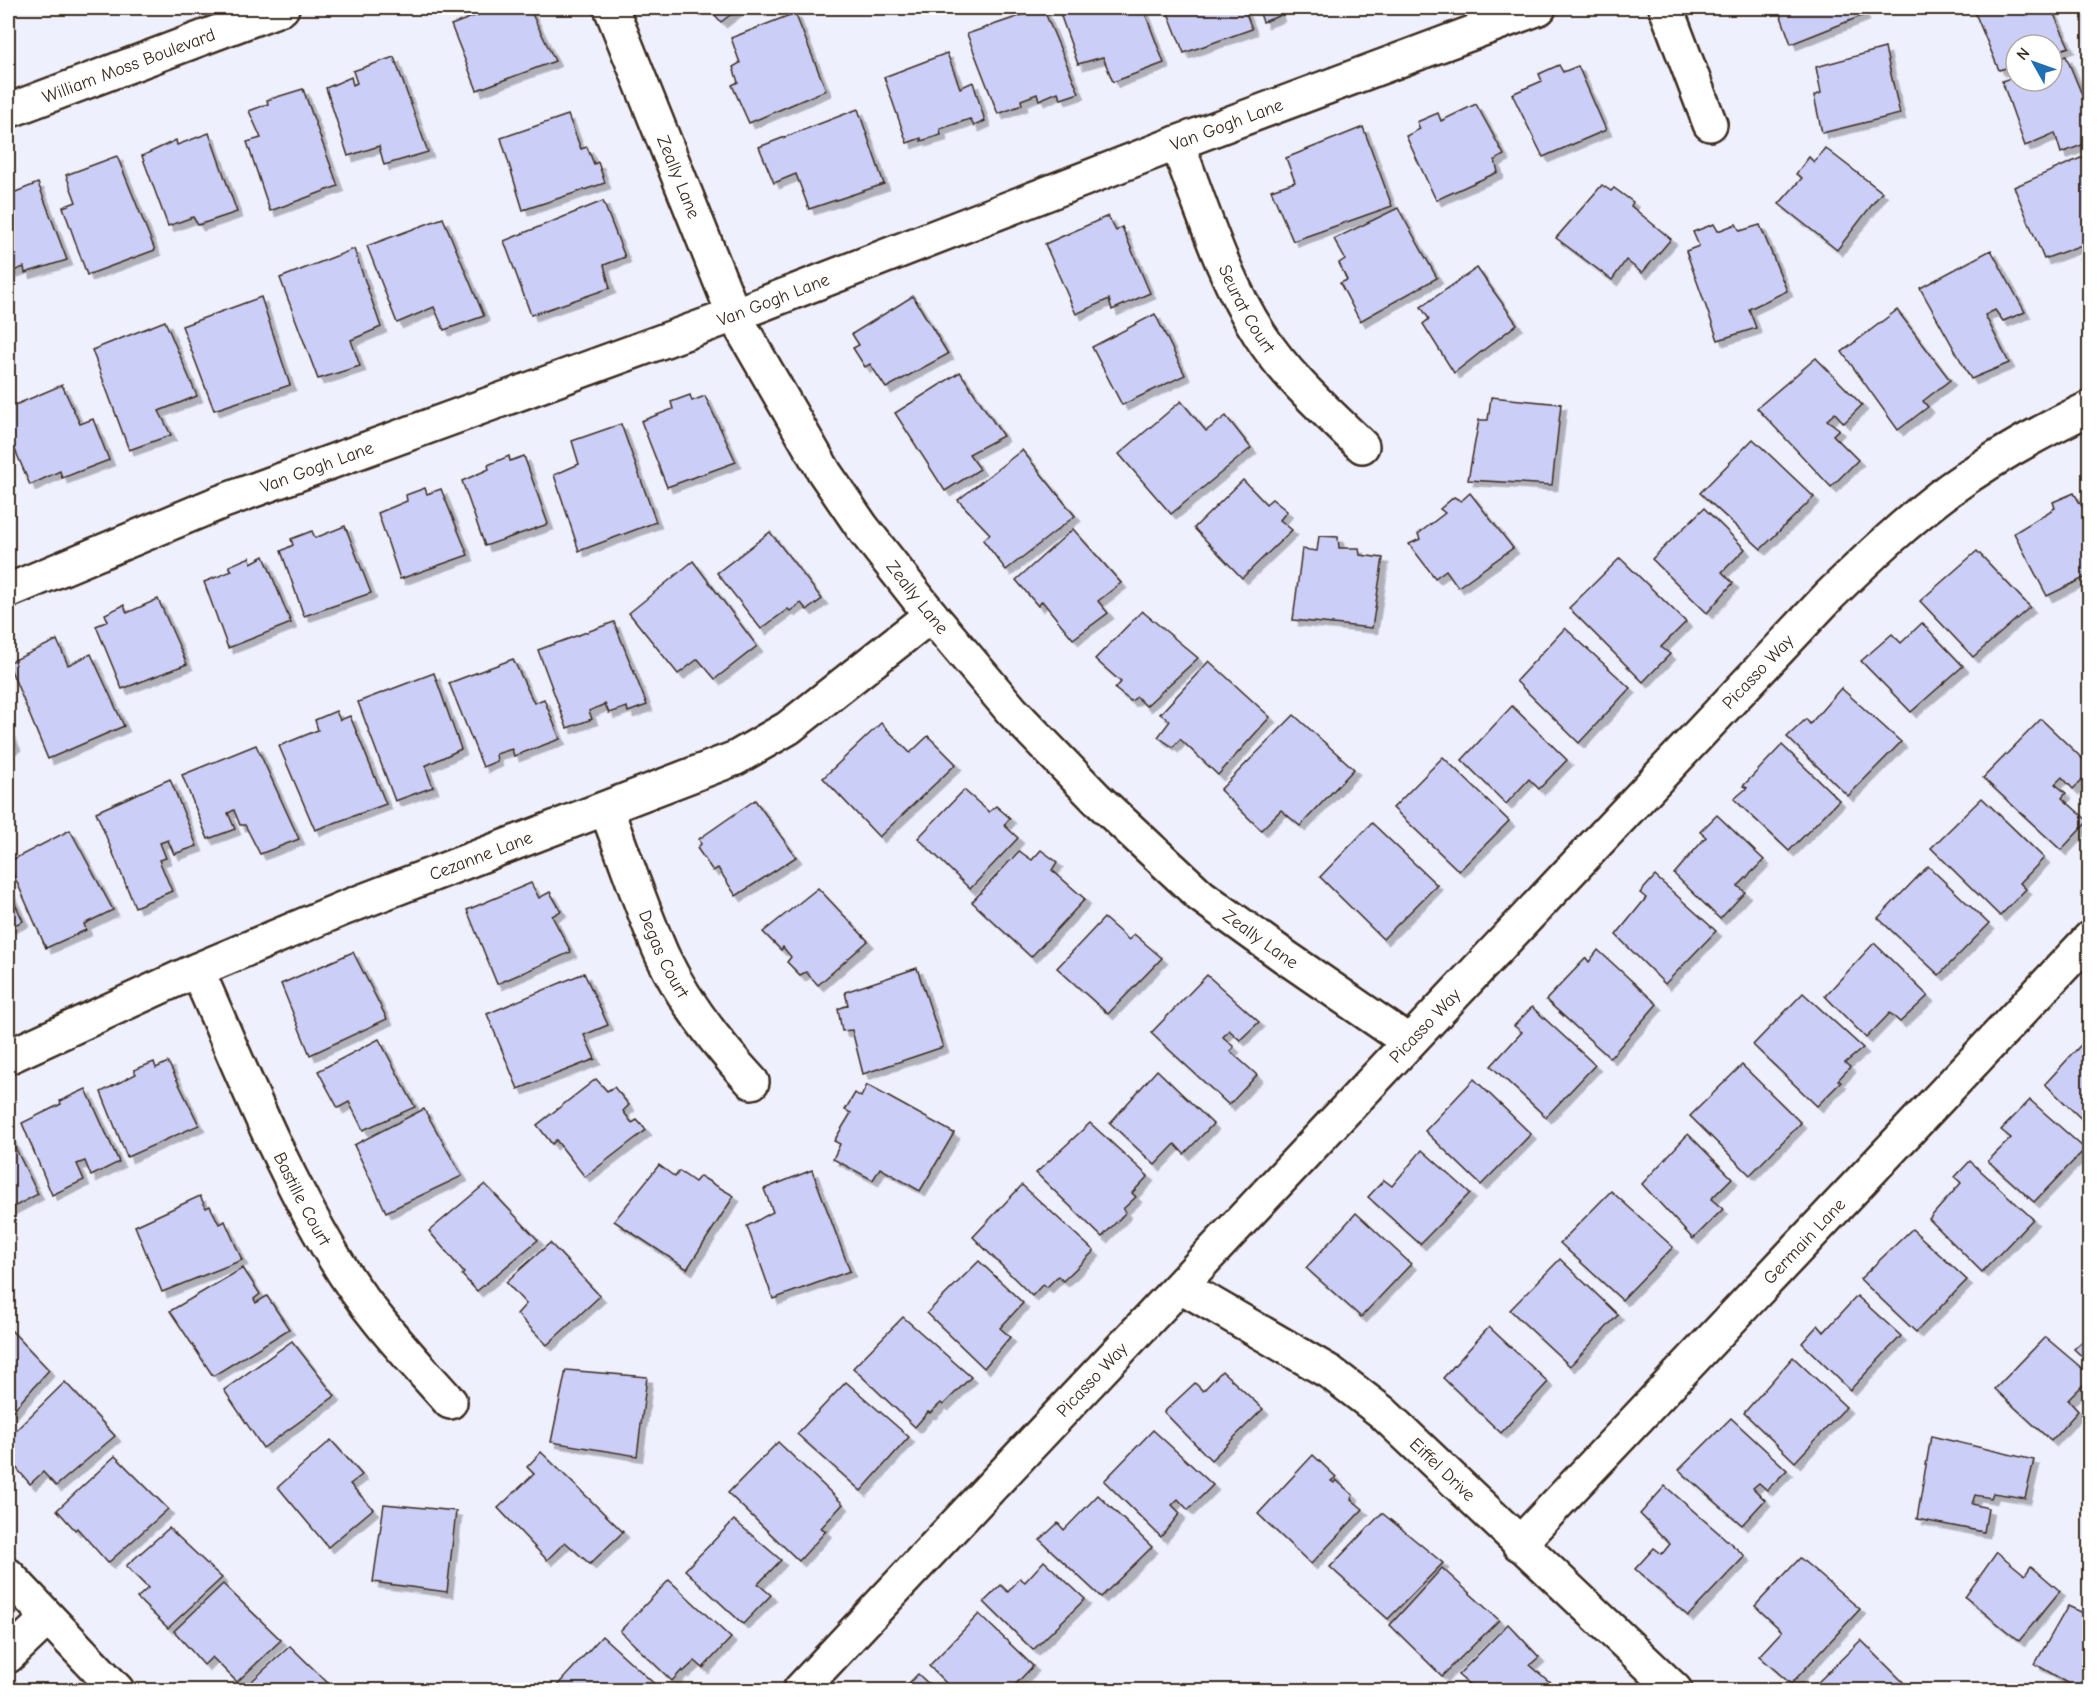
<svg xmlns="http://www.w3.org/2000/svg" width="2097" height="1698" viewBox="0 0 2097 1698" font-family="'Comic Neue',sans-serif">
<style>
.building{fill:#cbcef7;stroke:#3b2a1e;stroke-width:1.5;filter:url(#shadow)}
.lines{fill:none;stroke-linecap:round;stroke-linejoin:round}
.street-casing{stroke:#3b2a1e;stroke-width:38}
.secondary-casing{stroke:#3b2a1e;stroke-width:38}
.street{stroke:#fff;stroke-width:33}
.secondary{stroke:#fff;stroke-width:33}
.labels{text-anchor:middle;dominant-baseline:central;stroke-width:4.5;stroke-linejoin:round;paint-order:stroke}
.street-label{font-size:18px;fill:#3b2a1e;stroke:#fff}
</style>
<defs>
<filter id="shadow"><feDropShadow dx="5.5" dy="5.5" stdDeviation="0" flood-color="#0004"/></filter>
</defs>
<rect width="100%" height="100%" fill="#eff0fd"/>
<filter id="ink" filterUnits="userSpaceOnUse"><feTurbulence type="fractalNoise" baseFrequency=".0167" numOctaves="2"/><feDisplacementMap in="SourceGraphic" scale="12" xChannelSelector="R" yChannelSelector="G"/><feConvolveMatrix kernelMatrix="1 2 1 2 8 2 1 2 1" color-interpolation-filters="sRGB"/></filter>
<g filter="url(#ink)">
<g class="building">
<polygon points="496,8 529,8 555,61 477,90 451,25"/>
<polygon points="709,8 739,8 721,22"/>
<polygon points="1043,8 1079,93 1061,99 1058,92 1039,100 1037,94 1021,100 1022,105 998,114 967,34"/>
<polygon points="1058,8 1143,8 1164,63 1113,82 1103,57 1078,64"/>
<polygon points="1166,8 1244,8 1252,29 1184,53"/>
<polygon points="1258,8 1284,8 1277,10 1279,16 1263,22"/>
<polygon points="1778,8 1861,8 1864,15 1791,44"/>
<polygon points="1973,8 2051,8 2069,47 2052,53 2052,45 2016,45 2016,65 1999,70"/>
<polygon points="795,13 826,90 749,123 732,85 738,82 733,67 740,63 731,38"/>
<polygon points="1885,48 1900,114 1822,133 1814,96 1821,93 1816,67"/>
<polygon points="947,53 960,88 973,82 985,121 974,126 970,119 940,129 941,135 921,141 921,138 907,143 884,77"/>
<polygon points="2066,56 2090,114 2090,142 2061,153 2055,133 2025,146 2002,81 2016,76 2016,81 2052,81 2052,61"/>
<polygon points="394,57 428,152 384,165 379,146 348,156 326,88 351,77 353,85 357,83 353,71"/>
<polygon points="1559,65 1563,72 1578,66 1606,130 1543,157 1512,94 1542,81 1539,74"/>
<polygon points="303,89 338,186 270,211 247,142 261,138 249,111 268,104 267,100"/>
<polygon points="1476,104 1504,155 1495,160 1498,172 1436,200 1406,136 1420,129 1417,122 1438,113 1441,121"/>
<polygon points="858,109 884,184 809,209 796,174 774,183 759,147"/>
<polygon points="568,115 581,149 587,147 594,164 598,162 605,183 523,210 501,138"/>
<polygon points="1363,127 1392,206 1293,241 1271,190 1295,182 1286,158"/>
<polygon points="209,133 237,212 198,225 193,217 168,226 142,156 176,140 177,145"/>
<polygon points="1825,148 1882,192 1837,250 1779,204 1802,178 1796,174 1809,157 1814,162"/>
<polygon points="2090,154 2090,242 2044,259 2014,187"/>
<polygon points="117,156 155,250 87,275 63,207 76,202 66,175"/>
<polygon points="38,183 67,260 25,273 24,267 8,273 8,195"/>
<polygon points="1602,185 1611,191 1614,188 1633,202 1631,206 1671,239 1642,273 1626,260 1612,280 1556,238"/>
<polygon points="603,201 625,257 604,265 610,288 531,315 504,241"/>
<polygon points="1398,208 1437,278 1360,321 1340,283 1347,280 1339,263 1345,259 1334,239"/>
<polygon points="1108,216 1116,231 1122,227 1150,293 1112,310 1109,299 1076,314 1045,244"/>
<polygon points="443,218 484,316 444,330 434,307 397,323 367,246"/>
<polygon points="1714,224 1718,231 1736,224 1740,231 1760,225 1787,291 1749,309 1756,328 1718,340 1686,251 1699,246 1693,232"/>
<polygon points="354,249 381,327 351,340 360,366 318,379 280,278"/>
<polygon points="1991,250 2025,312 2003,321 1995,310 1985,315 2009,363 1971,379 1920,288"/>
<polygon points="2090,255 2090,278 2081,259"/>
<polygon points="1477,268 1517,324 1454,373 1423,324 1429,319 1421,307"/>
<polygon points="913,296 948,354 886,388 870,364 865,367 853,348 859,345 852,334"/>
<polygon points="261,297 290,385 214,410 182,326"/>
<polygon points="1897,310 1950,380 1923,401 1928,407 1898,430 1842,352"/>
<polygon points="1155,314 1185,375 1122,405 1092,347"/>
<polygon points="165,321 197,396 159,411 171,435 129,450 92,350"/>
<polygon points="1816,358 1862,405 1844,423 1835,413 1827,420 1839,429 1833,435 1858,460 1831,487 1757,408"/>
<polygon points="960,372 1003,436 969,454 980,469 945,491 895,413"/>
<polygon points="62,385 80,424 93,419 109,460 62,478 60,471 30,485 8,433 8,408"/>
<polygon points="690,395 692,401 705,396 736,462 667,487 641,421 673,409 671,402"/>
<polygon points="1491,397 1561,404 1552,485 1468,480 1479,420 1488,420"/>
<polygon points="1181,401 1206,431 1226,416 1251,448 1171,514 1119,454"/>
<polygon points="621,424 656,522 579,551 554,475 579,464 572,441"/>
<polygon points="1753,439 1814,497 1761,549 1700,493"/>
<polygon points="1022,450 1075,516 1006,570 983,540 990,534 958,500"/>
<polygon points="509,456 510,461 524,456 548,524 485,546 462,481 489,469 488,465"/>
<polygon points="1243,480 1266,504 1272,499 1287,511 1280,520 1292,530 1242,578 1194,528"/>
<polygon points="425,488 427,494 441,489 468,555 400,579 378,513 407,501 406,495"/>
<polygon points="1470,493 1513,548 1458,587 1446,570 1435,578 1409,544 1420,539 1418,534 1445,513 1440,509 1454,497 1461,501"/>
<polygon points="2074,493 2090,520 2090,575 2047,596 2014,533 2055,508 2053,502"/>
<polygon points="1704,508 1745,549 1722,572 1733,583 1707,613 1652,559"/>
<polygon points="345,526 371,593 304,616 281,551 293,545 291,539 312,531 315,538"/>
<polygon points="1073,529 1121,583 1098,601 1108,613 1073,639 1042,601 1038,606 1016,580"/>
<polygon points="770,532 822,599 807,610 801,603 790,611 788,609 761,629 717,573"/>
<polygon points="1319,536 1338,537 1339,548 1359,548 1360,555 1383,558 1372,628 1293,620 1302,549 1317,551"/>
<polygon points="1977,551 2030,607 1973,657 1920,601"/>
<polygon points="264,556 291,623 228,648 204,582 232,571 229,566 250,557 251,563"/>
<polygon points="1620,558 1686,622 1661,647 1670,654 1643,682 1569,608"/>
<polygon points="693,561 757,646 715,679 698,659 678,674 629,613"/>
<polygon points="158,599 187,664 122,689 96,626 108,621 105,614 124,605 127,613"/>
<polygon points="1142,611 1198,658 1146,706 1137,697 1131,701 1115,689 1121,682 1095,659"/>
<polygon points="614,622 647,705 628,712 627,707 609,713 605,704 589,711 592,719 567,728 538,650"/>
<polygon points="1922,623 1963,666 1911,712 1861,661 1892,634 1901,643"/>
<polygon points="1565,628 1630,688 1579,743 1516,681"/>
<polygon points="57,640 68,665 91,654 124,726 48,759 8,663"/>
<polygon points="513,659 534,703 544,699 560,739 514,756 512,749 496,754 497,761 483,767 449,683"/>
<polygon points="1209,661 1270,717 1218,775 1180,739 1173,747 1158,737 1170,721 1160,714"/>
<polygon points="434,673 461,749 425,766 433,787 395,801 358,702"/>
<polygon points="1841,688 1901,742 1848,796 1787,737 1806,719 1810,724"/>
<polygon points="1512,706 1567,760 1539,789 1529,779 1506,804 1462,760"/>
<polygon points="336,711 340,720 350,716 386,804 315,830 279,746 318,730 315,720"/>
<polygon points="1294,715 1354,769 1300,826 1281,810 1261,830 1220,790"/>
<polygon points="2041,719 2090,766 2090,772 2073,789 2062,777 2055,784 2066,793 2062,798 2088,821 2061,850 1983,778"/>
<polygon points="881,723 910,753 928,736 956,764 879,837 823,778"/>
<polygon points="8,728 15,745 8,749"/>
<polygon points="256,745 299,839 260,854 245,825 240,825 234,810 228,813 235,829 208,839 182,775"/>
<polygon points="1782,745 1839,800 1789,851 1734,799 1747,788 1743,786"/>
<polygon points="1443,757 1509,821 1459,871 1393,808"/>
<polygon points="170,779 197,846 174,854 168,840 160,843 166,858 159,860 172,891 135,907 96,812"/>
<polygon points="964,790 989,812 996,806 1010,818 1004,825 1018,838 970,889 918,838"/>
<polygon points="1982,798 2044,858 2020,883 2026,889 2000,916 1931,848"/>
<polygon points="755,800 796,857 736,896 718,868 713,871 697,848 701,844 699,839"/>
<polygon points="1717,815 1764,860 1738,886 1745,892 1720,919 1674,874 1706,837 1700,832"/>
<polygon points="1372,823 1437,885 1383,939 1320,877"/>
<polygon points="70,830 113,910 84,924 86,930 46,948 8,862"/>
<polygon points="1041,850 1057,862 1052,870 1085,899 1031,957 972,902 1019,851 1032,860"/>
<polygon points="1928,866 1989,924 1939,975 1878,918"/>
<polygon points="1655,876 1716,931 1665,984 1616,935 1646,898 1640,893"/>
<polygon points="531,883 539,898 550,892 561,911 552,916 571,952 497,984 467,910"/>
<polygon points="818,888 868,941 818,985 806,972 800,975 787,962 791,957 783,947 781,950 763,932"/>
<polygon points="8,889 23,921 8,928"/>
<polygon points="1104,918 1129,940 1134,934 1162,958 1108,1014 1057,968"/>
<polygon points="1874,943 1928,996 1900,1022 1890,1013 1866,1038 1825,996"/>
<polygon points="1598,950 1657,1004 1610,1058 1546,1000 1586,958 1589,962"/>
<polygon points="353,952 387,1019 310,1055 281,984"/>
<polygon points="917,968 943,1047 863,1074 852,1030 842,1031 838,1009 848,1005 845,992"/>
<polygon points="584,973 608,1025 584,1035 595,1059 518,1089 487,1014"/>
<polygon points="1207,975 1259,1022 1240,1040 1229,1030 1223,1037 1234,1047 1230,1051 1257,1075 1229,1105 1151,1033"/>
<polygon points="1803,993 1863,1048 1845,1063 1850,1067 1838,1080 1841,1082 1817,1106 1753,1045"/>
<polygon points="1532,1007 1595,1065 1546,1117 1491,1066 1522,1032 1514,1026"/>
<polygon points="2090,1035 2090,1127 2045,1084"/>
<polygon points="379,1039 415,1107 363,1130 349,1102 338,1108 318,1071"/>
<polygon points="154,1062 156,1068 168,1062 199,1125 127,1157 101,1092 136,1074 134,1070"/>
<polygon points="1742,1065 1801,1123 1750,1175 1690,1116"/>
<polygon points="1157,1070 1213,1124 1184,1154 1175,1144 1155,1165 1110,1123"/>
<polygon points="596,1079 607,1091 614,1087 629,1105 623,1111 632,1123 637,1120 646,1130 585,1177 556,1140 552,1144 537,1125"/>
<polygon points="1474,1079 1531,1134 1481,1185 1425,1131"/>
<polygon points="867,1085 954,1133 920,1191 880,1168 873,1180 833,1159 840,1144 834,1141 851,1113 845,1110 855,1093 861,1097"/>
<polygon points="86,1089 119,1162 91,1176 85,1161 77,1164 84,1180 52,1195 22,1123 61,1104 60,1101"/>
<polygon points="2030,1100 2085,1149 2034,1202 1988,1161 2011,1138 2001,1130"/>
<polygon points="424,1109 462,1176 386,1212 354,1145"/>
<polygon points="1090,1123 1148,1176 1132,1193 1136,1197 1123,1209 1126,1212 1102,1237 1036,1173"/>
<polygon points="8,1133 38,1194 8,1210"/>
<polygon points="1688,1134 1732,1178 1711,1199 1723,1209 1693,1239 1642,1184"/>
<polygon points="1422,1150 1470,1193 1420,1244 1368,1197 1384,1180 1392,1186"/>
<polygon points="1970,1161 2033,1219 1982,1272 1929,1219 1961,1183 1955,1177"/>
<polygon points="659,1165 675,1177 679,1171 695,1182 700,1176 734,1196 687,1269 614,1221"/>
<polygon points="812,1170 850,1271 773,1299 747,1226 773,1212 764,1189"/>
<polygon points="485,1184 538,1240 477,1291 462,1275 464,1273 429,1231"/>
<polygon points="1022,1185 1094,1251 1063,1281 1058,1276 1047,1287 1043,1284 1032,1296 973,1237"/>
<polygon points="1611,1191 1673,1247 1622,1300 1560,1243"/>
<polygon points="200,1196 206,1208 210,1206 219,1224 225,1221 242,1260 162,1292 135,1226"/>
<polygon points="1356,1213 1411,1264 1361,1317 1306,1268"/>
<polygon points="1912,1229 1967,1280 1916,1332 1860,1279"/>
<polygon points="550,1243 600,1296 547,1345 517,1314 526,1304 506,1282"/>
<polygon points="1560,1259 1618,1315 1570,1366 1510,1310"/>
<polygon points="979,1261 1023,1303 1000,1328 1010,1337 984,1368 927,1313"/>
<polygon points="243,1268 260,1294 254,1299 256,1303 267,1296 289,1329 213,1376 170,1311"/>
<polygon points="1857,1296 1901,1336 1850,1390 1802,1343 1818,1325 1824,1332"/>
<polygon points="903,1317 971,1377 943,1405 941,1403 930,1413 928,1412 915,1427 853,1368"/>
<polygon points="8,1327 49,1370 8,1416"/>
<polygon points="1489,1327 1548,1382 1501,1433 1443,1378"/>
<polygon points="2090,1334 2090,1364 2074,1349"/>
<polygon points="2045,1337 2090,1375 2090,1378 2068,1400 2078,1411 2051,1441 1995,1389"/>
<polygon points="292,1341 335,1396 263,1448 224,1390"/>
<polygon points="1793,1357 1846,1407 1795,1462 1744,1413"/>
<polygon points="566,1370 647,1377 637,1456 551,1442"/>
<polygon points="1222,1371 1263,1409 1211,1460 1164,1412 1195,1383 1203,1391"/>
<polygon points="65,1382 115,1436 56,1486 43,1472 30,1484 8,1458 8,1438"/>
<polygon points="846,1382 909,1437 861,1491 797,1434"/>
<polygon points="1731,1418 1787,1470 1767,1490 1759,1483 1753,1488 1765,1500 1742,1525 1679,1470"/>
<polygon points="1153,1430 1213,1485 1188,1510 1178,1499 1172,1505 1180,1513 1161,1537 1104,1481"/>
<polygon points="1931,1436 2034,1460 2025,1498 1993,1493 1991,1498 1975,1495 1972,1504 1988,1508 1984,1532 1917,1519"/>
<polygon points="331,1440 362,1475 350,1484 373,1509 328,1547 278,1487"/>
<polygon points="778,1442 843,1504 821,1528 826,1531 799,1561 728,1493"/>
<polygon points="541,1452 623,1532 590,1564 565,1542 547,1560 498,1508 534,1474 527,1467"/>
<polygon points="1313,1455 1336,1477 1331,1481 1334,1483 1336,1480 1353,1495 1351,1499 1363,1509 1311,1564 1258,1514"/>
<polygon points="115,1456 168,1509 108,1563 77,1528 75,1530 57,1510"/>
<polygon points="1665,1486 1745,1556 1688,1616 1635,1569 1654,1548 1662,1554 1670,1544 1640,1514"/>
<polygon points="1098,1495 1152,1547 1101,1597 1040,1540 1058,1523 1064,1530"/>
<polygon points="384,1504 456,1511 447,1592 373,1582"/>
<polygon points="1382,1513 1443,1563 1388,1619 1330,1567"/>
<polygon points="734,1520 781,1560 758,1584 771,1595 743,1624 685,1570"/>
<polygon points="169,1528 222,1578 168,1628 137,1598 148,1588 126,1566"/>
<polygon points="1997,1552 2025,1575 2031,1566 2060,1591 2019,1641 1965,1597"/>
<polygon points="1800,1558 1860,1609 1791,1684 1759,1656 1782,1631 1755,1606"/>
<polygon points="1044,1561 1085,1599 1033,1650 984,1602 1001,1585 1008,1592 1020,1578 1025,1582"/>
<polygon points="1442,1568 1499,1620 1442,1676 1390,1625"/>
<polygon points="669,1580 731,1638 703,1668 695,1661 683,1672 682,1670 672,1681 620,1631"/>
<polygon points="223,1584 281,1640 237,1682 212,1657 204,1665 174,1631"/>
<polygon points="2068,1606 2090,1616 2090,1690 2080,1690 2035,1664"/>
<polygon points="979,1614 1033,1666 1010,1690 953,1690 929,1666"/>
<polygon points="1508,1624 1539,1657 1530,1665 1553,1685 1547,1690 1476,1690 1458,1675"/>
<polygon points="602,1636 661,1690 555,1690 554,1689"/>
<polygon points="1861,1640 1911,1690 1810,1690"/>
<polygon points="290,1646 335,1690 242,1690"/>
<polygon points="918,1674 935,1690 902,1690"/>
</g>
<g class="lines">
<g class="street-casing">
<g id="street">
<path id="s1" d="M 611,8 L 734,315 L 825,473 L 862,527 L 931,615 L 1012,711 L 1096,798 L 1201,896 L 1284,956 L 1409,1042"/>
<polyline points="1666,8 1710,124"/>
<path id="s2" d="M 1177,143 C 1202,208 1222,276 1260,335 C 1287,377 1326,411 1362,446"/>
<path id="s3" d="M 8,591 L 221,502 L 734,315 L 1177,143 L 1539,8"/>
<path id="s4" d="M 606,809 C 625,857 641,907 662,955 C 684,1002 717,1044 752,1082"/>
<path id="s5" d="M 197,970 C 240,1067 279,1166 334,1257 C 366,1311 409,1356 450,1402"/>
<path id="s6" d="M 8,1057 L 197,970 L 342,909 L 736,758 L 788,728 L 931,615"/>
<path id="s7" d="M 1181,1286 L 1331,1373 L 1382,1412 L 1675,1690"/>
<path id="s8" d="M 1519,1544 L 2090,938"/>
<polyline points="8,1575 117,1690"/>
<polyline points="8,1656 48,1618"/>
<path id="s9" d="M 800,1690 L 1829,596 C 1868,558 1907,521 1950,489 C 1993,458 2041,431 2090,408"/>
</g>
</g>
<g class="secondary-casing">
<g id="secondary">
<path id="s10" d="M 8,111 L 282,8"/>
</g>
</g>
<use href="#street" class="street"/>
<use href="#secondary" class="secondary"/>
</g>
</g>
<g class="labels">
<g class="street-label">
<text stroke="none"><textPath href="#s10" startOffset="129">William Moss Boulevard</textPath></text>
<text stroke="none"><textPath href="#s3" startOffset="1305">Van Gogh Lane</textPath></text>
<text stroke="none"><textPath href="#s1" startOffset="182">Zeally Lane</textPath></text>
<text stroke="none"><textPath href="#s3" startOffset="819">Van Gogh Lane</textPath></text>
<text stroke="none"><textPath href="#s2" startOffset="180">Seurat Court</textPath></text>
<text stroke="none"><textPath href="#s3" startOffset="333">Van Gogh Lane</textPath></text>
<text stroke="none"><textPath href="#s1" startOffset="668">Zeally Lane</textPath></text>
<text stroke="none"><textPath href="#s9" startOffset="1398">Picasso Way</textPath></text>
<text stroke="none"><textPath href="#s6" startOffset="514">Cezanne Lane</textPath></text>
<text stroke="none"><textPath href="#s1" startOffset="1154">Zeally Lane</textPath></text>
<text stroke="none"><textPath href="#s4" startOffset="156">Degas Court</textPath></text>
<text stroke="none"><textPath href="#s9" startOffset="912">Picasso Way</textPath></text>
<text stroke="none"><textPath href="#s5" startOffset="252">Bastille Court</textPath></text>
<text stroke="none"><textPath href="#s8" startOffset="416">Germain Lane</textPath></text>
<text stroke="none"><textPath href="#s9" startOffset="426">Picasso Way</textPath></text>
<text stroke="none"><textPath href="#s7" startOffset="321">Eiffel Drive</textPath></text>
</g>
</g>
<rect width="2097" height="1698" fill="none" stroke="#fff" stroke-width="30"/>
<rect x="15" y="15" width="2067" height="1668" fill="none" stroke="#3b2a1e" stroke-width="2" filter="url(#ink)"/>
<g transform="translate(2034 63) rotate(310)"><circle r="28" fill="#ffffff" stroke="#b1aaa5" stroke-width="1.5"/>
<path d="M0-4.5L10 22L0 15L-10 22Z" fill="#1f6fb2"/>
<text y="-9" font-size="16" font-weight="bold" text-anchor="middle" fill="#3b2a1e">N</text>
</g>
</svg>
